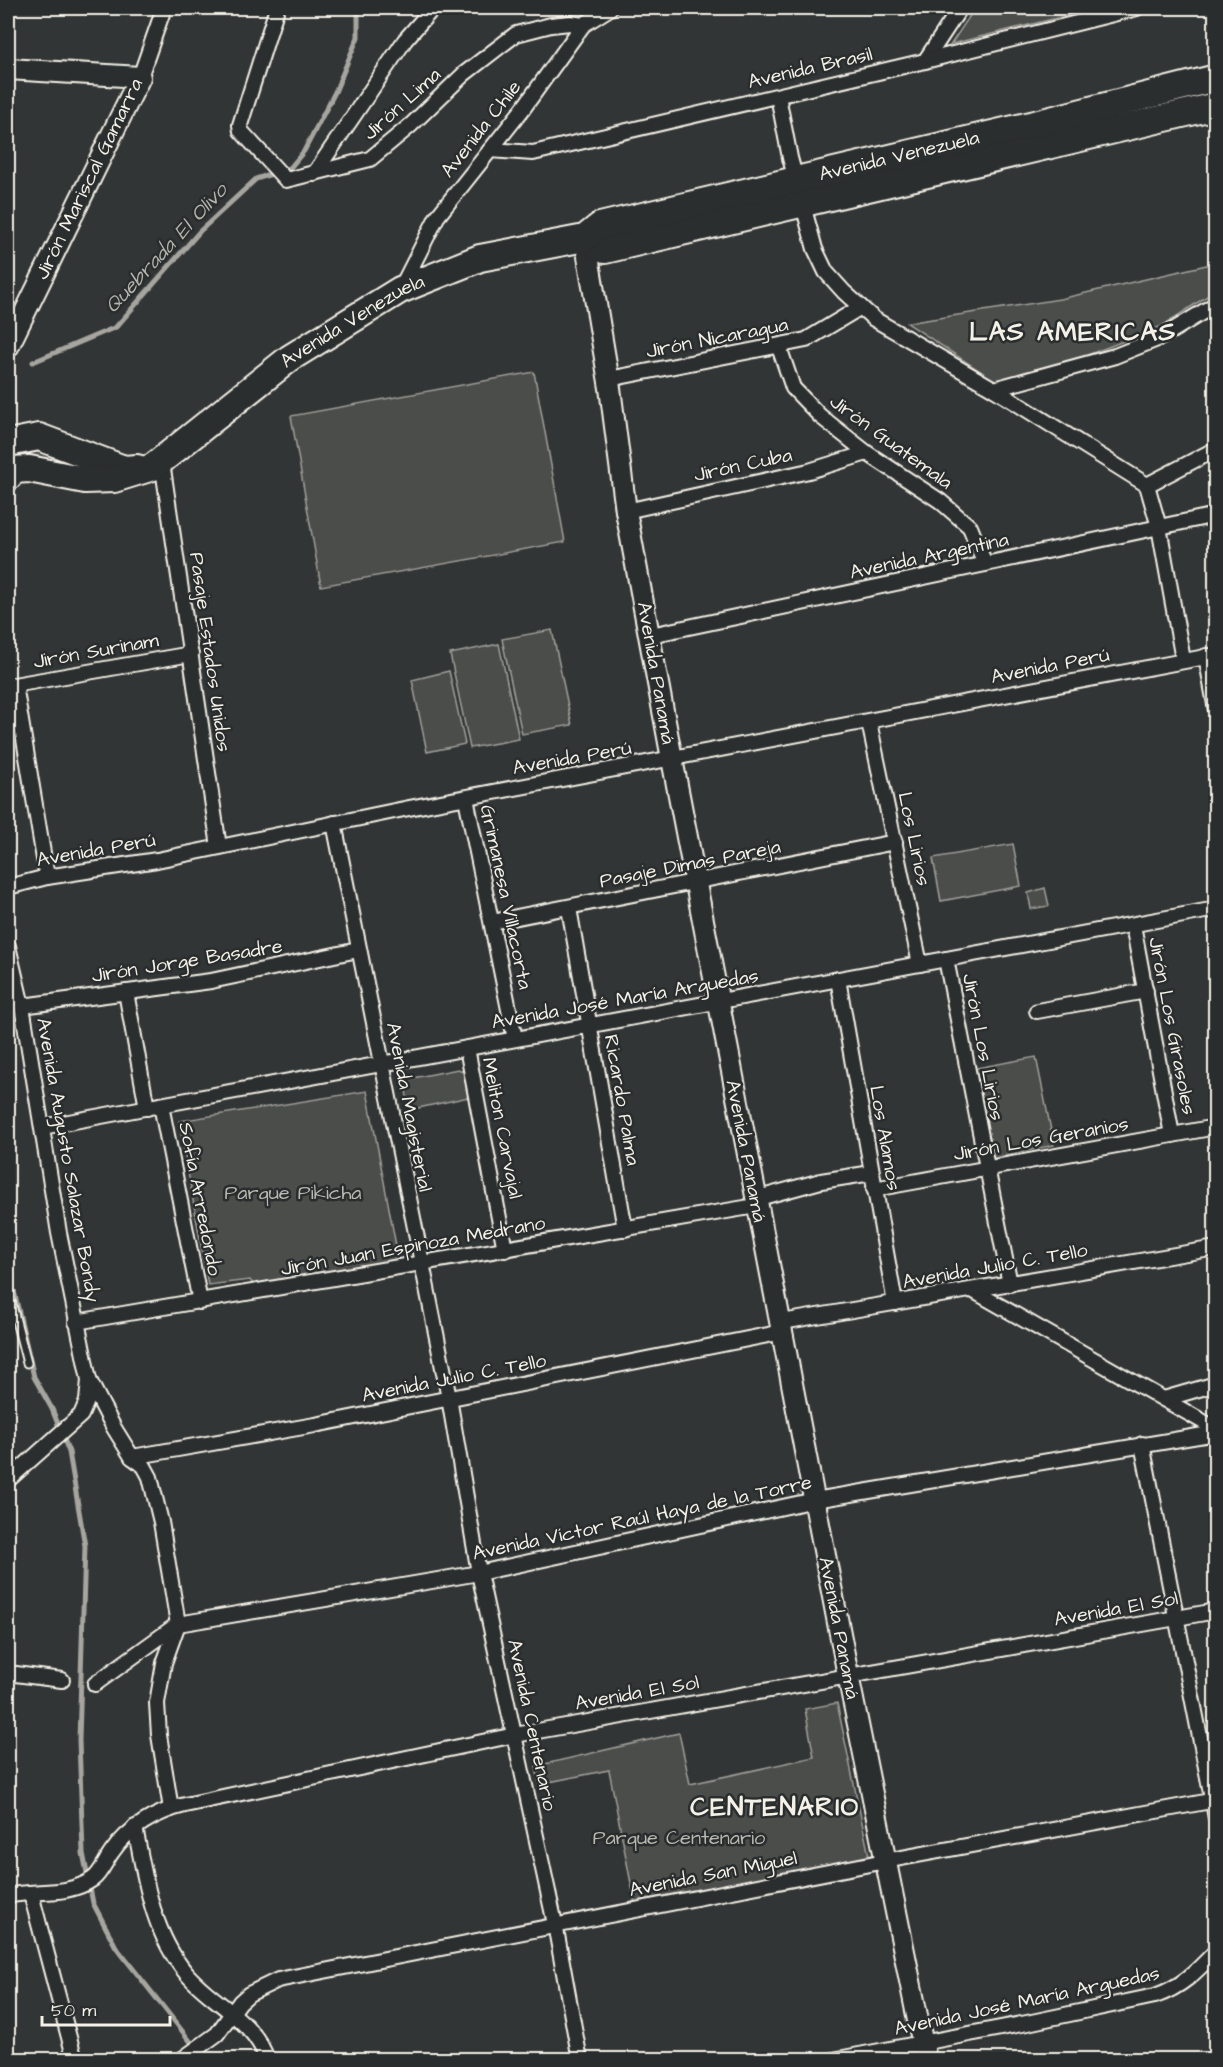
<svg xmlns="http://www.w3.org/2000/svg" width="1223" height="2067" viewBox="0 0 1223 2067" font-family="'Architects Daughter',sans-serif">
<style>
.green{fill:#4b4d4c;stroke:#a09f9a;stroke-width:1.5}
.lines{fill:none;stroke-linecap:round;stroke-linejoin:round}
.stream{stroke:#a6a5a0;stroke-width:5}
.lane-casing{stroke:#f4f1e8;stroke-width:11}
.street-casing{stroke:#f4f1e8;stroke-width:18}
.secondary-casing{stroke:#f4f1e8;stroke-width:24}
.highway-casing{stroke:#f4f1e8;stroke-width:30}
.lane{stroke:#2a2d2e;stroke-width:7}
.street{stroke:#2a2d2e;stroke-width:14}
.secondary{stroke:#2a2d2e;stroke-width:20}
.highway{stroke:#2a2d2e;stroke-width:26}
.labels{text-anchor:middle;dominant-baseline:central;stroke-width:5;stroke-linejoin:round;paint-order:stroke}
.street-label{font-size:20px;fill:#f4f1e8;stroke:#2a2d2e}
.park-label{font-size:20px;fill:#b9b8b1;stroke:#2a2d2e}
.water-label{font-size:21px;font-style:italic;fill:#b3b2ac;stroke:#2a2d2e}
.district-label{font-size:26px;font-weight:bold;letter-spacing:1.5px;fill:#f4f1e8;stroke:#2a2d2e}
</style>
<rect width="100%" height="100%" fill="#323535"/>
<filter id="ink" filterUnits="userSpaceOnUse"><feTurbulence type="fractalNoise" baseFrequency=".0167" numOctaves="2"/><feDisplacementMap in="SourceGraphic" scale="12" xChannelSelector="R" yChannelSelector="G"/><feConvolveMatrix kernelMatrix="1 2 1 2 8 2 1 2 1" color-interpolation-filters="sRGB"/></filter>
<g filter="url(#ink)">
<g class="green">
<polygon points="975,8 1097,8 951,44"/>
<polygon points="1215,263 1215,291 1162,326 1085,356 995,381 907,323 1060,299"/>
<polygon points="534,372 565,542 321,586 291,416"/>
<polygon points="34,448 91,463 83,469 28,458"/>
<polygon points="552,630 572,725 522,734 502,639"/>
<polygon points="499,644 519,739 470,748 450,654"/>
<polygon points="449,671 465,744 427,752 412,680"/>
<polygon points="1013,844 1021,886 941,901 933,858"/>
<polygon points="1045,888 1049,906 1031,909 1028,893"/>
<polygon points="1036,1057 1054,1145 990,1159 976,1068"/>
<polygon points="458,1069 464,1072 469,1097 409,1110 405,1084 408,1079"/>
<polygon points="367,1091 400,1267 256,1288 250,1280 208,1285 179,1121"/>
<polygon points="837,1703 869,1856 635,1904 609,1770 539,1784 536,1766 679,1733 690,1784 814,1757 805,1709"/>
</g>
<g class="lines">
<g class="stream">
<polyline points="33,362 116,327 200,231 256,179 290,168 304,151 335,92 358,37 358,8"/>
<polyline points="8,1265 34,1377 52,1409 69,1452 85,1546 79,1740 83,1853 93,1903 116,1947 205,2060"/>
</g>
<g class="lane-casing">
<polyline id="lane" points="8,1290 27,1363"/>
</g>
<g class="street-casing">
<g id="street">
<polyline points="277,8 240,125 241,131 286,180 370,159 411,125 464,74 516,34 551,25 570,23 583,25"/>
<polyline points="925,61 960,8"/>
<polyline points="140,77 164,8"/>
<polyline points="778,96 790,158 815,249 826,272 844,292 874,319 994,389 1147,485 1159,527 1183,660"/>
<polyline points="490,150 533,153 925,61 1137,8"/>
<polyline points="314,174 405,40 433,8"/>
<polyline points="401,288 437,217 522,110 583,25 610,8"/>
<polyline points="779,347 793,388 820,416 867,453 940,501 970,527 985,564"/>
<polyline points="609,379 806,340 861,307"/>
<polyline points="994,389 1115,356 1160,338 1216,304"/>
<polyline points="162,462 219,847"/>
<polyline points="1147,485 1216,449"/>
<polyline points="626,511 809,471 867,453"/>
<polyline points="651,635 1216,515"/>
<polyline points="1206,656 1216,710"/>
<polyline points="15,685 47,877"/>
<polyline points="8,686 191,654"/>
<polyline points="869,722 920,964"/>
<polyline points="466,798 515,1039"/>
<polyline points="334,823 449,1398 479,1573 555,1924 580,2060"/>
<polyline points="8,887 47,877 157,860 409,808 1216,655"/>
<polyline points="569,908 625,1229"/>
<polyline points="492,922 895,842"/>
<polyline points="1133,925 1172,1135"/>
<polyline points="8,946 22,1006 59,1233 89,1380 114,1428 132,1457 144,1466 150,1477 161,1522 178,1624 164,1663 157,1703 159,1735 171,1809"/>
<polyline points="946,959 1010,1284"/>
<polyline points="838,979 895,1303"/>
<polyline points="126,992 147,1108"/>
<polyline points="22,1006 211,981 358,950"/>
<polyline points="1037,1011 1146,991"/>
<polyline points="467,1048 505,1250"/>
<polyline points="161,1105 200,1302"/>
<polyline points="42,1127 1216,909"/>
<polyline points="874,1189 1216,1127"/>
<polyline points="755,1199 821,1181 872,1173"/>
<polyline points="972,1290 1216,1429"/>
<polyline points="76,1322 756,1206"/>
<polyline points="782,1322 1216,1248"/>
<polyline points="1164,1399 1216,1384"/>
<polyline points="1142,1444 1216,1818"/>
<polyline points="132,1457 315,1425 783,1332"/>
<polyline points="8,1480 81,1415 87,1401 89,1380"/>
<polyline points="8,1673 62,1680"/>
<polyline points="95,1684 178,1624 479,1573 815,1500 1216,1433"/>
<path d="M 135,1827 C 145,1878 152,1932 186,1973 C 211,2003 255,2020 267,2060"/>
<polyline points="31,1894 75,2060"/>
<path d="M 8,1896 C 36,1889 67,1897 93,1879 C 101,1873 106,1860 112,1852 C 128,1828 156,1812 185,1805 L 515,1735 L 1216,1611"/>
<polyline points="181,2060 217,2034 240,2002 249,1994 278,1980 885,1861 1216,1800"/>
<path d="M 833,2060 L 1027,2023 L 1155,1996 C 1182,1987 1197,1971 1216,1951"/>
</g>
</g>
<g class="secondary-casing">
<g id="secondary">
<polyline points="8,69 140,77 8,347"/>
<polyline points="585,238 610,388 626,511 672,759 848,1675 926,2060"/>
</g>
</g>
<g class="highway-casing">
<g id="highway">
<polyline points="585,238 605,250 1216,106"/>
<polyline points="8,443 39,437 124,469 137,468"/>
<path id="s1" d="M 8,477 L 14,470 L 29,469 L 85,480 L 114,479 L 153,467 L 290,358 L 400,290 L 480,258 L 585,238 L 600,226 L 1035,124 L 1216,78"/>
</g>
</g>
<use href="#lane" class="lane"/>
<use href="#street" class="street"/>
<use href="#secondary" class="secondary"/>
<use href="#highway" class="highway"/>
</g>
</g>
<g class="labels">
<g class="street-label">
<text transform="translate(810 68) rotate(-13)">Avenida Brasil</text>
<text transform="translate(402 104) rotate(-42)">Jirón Lima</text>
<text transform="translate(481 129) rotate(-52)">Avenida Chile</text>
<text stroke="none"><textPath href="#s1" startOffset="975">Avenida Venezuela</textPath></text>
<text transform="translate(89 179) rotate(-64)">Jirón Mariscal Gamarra</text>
<text stroke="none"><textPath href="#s1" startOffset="399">Avenida Venezuela</textPath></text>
<text transform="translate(717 338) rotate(-11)">Jirón Nicaragua</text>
<text transform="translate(891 442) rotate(36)">Jirón Guatemala</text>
<text transform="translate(743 465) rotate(-12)">Jirón Cuba</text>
<text transform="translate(929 556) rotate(-12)">Avenida Argentina</text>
<text transform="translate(96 651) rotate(-10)">Jirón Surinam</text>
<text transform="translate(210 652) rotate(82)">Pasaje Estados Unidos</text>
<text transform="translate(1050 666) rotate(-11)">Avenida Perú</text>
<text transform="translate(656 673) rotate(80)">Avenida Panamá</text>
<text transform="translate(572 758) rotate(-10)">Avenida Perú</text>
<text transform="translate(914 839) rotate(78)">Los Lirios</text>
<text transform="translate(96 850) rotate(-10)">Avenida Perú</text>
<text transform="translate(690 864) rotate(-11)">Pasaje Dimas Pareja</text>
<text transform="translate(506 897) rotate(78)">Grimanesa Villacorta</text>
<text transform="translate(187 961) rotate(-9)">Jirón Jorge Basadre</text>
<text transform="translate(625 999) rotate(-10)">Avenida José María Arguedas</text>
<text transform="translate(1172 1026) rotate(79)">Jirón Los Girasoles</text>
<text transform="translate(983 1047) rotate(79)">Jirón Los Lirios</text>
<text transform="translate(622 1100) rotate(80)">Ricardo Palma</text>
<text transform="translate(409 1107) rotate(79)">Avenida Magisterial</text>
<text transform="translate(502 1128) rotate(79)">Meliton Carvajal</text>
<text transform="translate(885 1138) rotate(80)">Los Alamos</text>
<text transform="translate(1041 1139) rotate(-10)">Jirón Los Geranios</text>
<text transform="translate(746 1151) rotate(79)">Avenida Panamá</text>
<text transform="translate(68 1160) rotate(80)">Avenida Augusto Salazar Bondy</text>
<text transform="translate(200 1199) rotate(79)">Sofía Arredondo</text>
<text transform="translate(413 1246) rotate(-10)">Jirón Juan Espinoza Medrano</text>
<text transform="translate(995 1266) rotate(-10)">Avenida Julio C. Tello</text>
<text transform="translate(454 1378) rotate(-11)">Avenida Julio C. Tello</text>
<text transform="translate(642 1518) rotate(-12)">Avenida Víctor Raúl Haya de la Torre</text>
<text transform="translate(1116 1609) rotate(-10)">Avenida El Sol</text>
<text transform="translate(839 1628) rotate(79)">Avenida Panamá</text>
<text transform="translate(637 1693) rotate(-10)">Avenida El Sol</text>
<text transform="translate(532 1725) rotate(78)">Avenida Centenario</text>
<text transform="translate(713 1874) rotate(-11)">Avenida San Miguel</text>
<text transform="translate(1027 2001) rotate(-12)">Avenida José María Arguedas</text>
</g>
<g class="park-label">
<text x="293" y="1193">Parque Pikicha</text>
<text x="679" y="1838">Parque Centenario</text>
</g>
<g class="water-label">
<text transform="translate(166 248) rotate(-47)">Quebrada El Olivo</text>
</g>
<g class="district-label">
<text x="1073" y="332">LAS AMERICAS</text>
<text x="775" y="1807">CENTENARIO</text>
</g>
</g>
<rect width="1223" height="2067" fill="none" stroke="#2a2d2e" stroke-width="30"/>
<rect x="15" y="15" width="1193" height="2037" fill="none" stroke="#f4f1e8" stroke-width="2" filter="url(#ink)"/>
<path d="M42 2016v9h128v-9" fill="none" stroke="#f4f1e8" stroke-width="3"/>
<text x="51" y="2016" font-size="18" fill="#f4f1e8" stroke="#2a2d2e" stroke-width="4.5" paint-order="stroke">50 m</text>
</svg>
